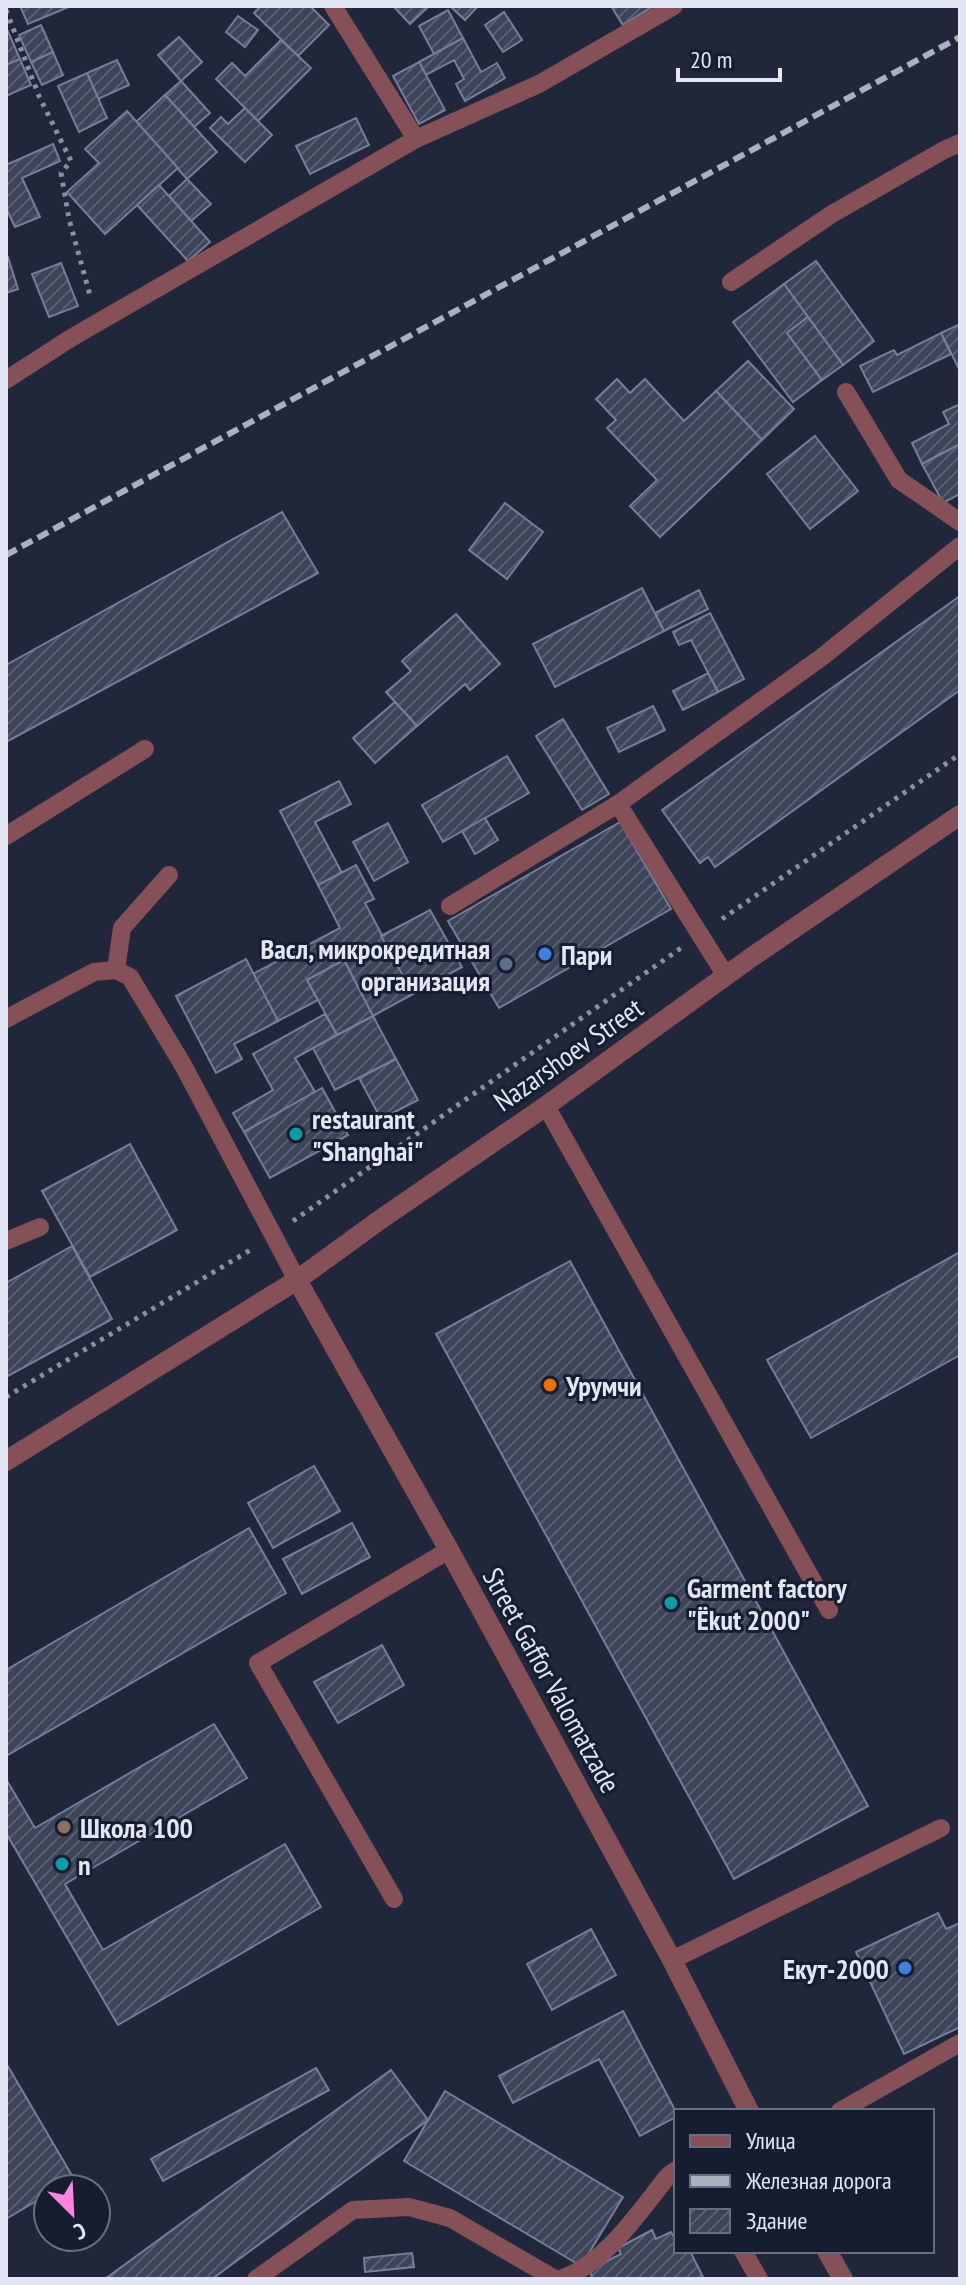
<svg xmlns="http://www.w3.org/2000/svg" width="966" height="2285" viewBox="0 0 966 2285" font-family="'PT Sans Narrow',sans-serif">
<style>
.building{fill:url(#building-hatch);stroke:#777e97;stroke-width:2}
.lines{fill:none;stroke-linecap:round;stroke-linejoin:round}
.path{stroke:#8b90a1;stroke-width:5;stroke-dasharray:4 6;stroke-linecap:butt}
.lane{stroke:#865059;stroke-width:18}
.street{stroke:#865059;stroke-width:20}
.rail{stroke:#abb0c0;stroke-width:6;stroke-dasharray:12 6;stroke-linecap:butt}
.shop-dot{fill:#3f7fe0;stroke:#171d30;stroke-width:3}
.service-dot{fill:#5c6f8a;stroke:#171d30;stroke-width:3}
.culture-dot{fill:#0f9aa8;stroke:#171d30;stroke-width:3}
.food-dot{fill:#e8710a;stroke:#171d30;stroke-width:3}
.education-dot{fill:#8d6e63;stroke:#171d30;stroke-width:3}
.labels{text-anchor:middle;dominant-baseline:central;stroke-width:6;stroke-linejoin:round;paint-order:stroke}
.poi-label{font-size:28px;font-weight:bold;fill:#e3e7f5;stroke:#171d30;text-anchor:start}
.street-label{font-size:28px;fill:#e3e7f5;stroke:#171d30}
</style>
<defs>
<pattern id="building-hatch" width="6" height="6" patternUnits="userSpaceOnUse" patternTransform="scale(2)"><rect width="6" height="6" fill="#3d445a"/><path d="M-1 1l2-2M0 6l6-6M5 7l2-2" fill="none" stroke="#595f72"/></pattern>
</defs>
<rect width="100%" height="100%" fill="#21263b"/>
<g class="building">
<polygon points="20,6 71,6 28,24"/>
<polygon points="261,6 310,6 329,25 298,56 254,13"/>
<polygon points="393,6 429,6 410,24"/>
<polygon points="450,6 478,6 465,20"/>
<polygon points="611,6 653,6 623,25"/>
<polygon points="448,10 463,38 434,54 419,26"/>
<polygon points="504,12 522,40 503,52 485,25"/>
<polygon points="238,16 258,30 245,47 226,32"/>
<polygon points="41,25 53,52 31,62 19,35"/>
<polygon points="6,27 20,59 6,65"/>
<polygon points="179,37 202,62 181,81 158,55"/>
<polygon points="463,38 481,72 497,63 505,78 465,101 456,84 464,79 454,60 426,75 419,62"/>
<polygon points="281,40 311,68 258,121 216,79 232,63 245,76"/>
<polygon points="53,52 63,75 42,85 31,62"/>
<polygon points="20,59 31,85 6,96 6,65"/>
<polygon points="117,60 129,85 98,99 87,73"/>
<polygon points="419,62 445,110 419,124 393,76"/>
<polygon points="87,73 107,118 79,132 58,86"/>
<polygon points="181,81 210,113 194,127 165,95"/>
<polygon points="165,95 217,152 187,179 136,122"/>
<polygon points="245,108 272,135 245,162 210,128 221,117 228,124"/>
<polygon points="127,111 178,168 105,234 67,192 99,163 85,149"/>
<polygon points="356,118 369,145 310,174 296,146"/>
<polygon points="53,144 60,161 22,178 40,217 15,227 6,208 6,165"/>
<polygon points="187,179 211,204 191,221 169,196"/>
<polygon points="159,185 210,242 188,261 137,205"/>
<polygon points="6,257 8,257 18,289 6,293"/>
<polygon points="816,261 874,341 843,365 784,284"/>
<polygon points="61,263 78,306 49,317 32,274"/>
<polygon points="784,284 808,317 787,333 822,380 793,402 733,322"/>
<polygon points="808,317 843,365 822,380 787,333"/>
<polygon points="960,324 960,371 941,333"/>
<polygon points="941,333 951,354 873,392 860,366 894,350 897,355"/>
<polygon points="748,361 794,409 762,440 716,391"/>
<polygon points="617,379 630,393 645,379 684,421 716,391 762,440 660,537 630,506 657,480 607,428 616,420 596,399"/>
<polygon points="960,404 960,444 922,464 912,443 949,424 943,412"/>
<polygon points="815,436 858,491 810,529 767,474"/>
<polygon points="960,444 960,494 943,503 922,464"/>
<polygon points="505,503 543,532 507,579 469,550"/>
<polygon points="282,512 318,573 6,742 6,665"/>
<polygon points="642,588 664,631 555,687 533,644"/>
<polygon points="699,590 708,609 664,631 655,613"/>
<polygon points="960,596 960,690 715,867 708,857 700,863 662,810"/>
<polygon points="710,613 744,679 718,692 691,640 679,645 673,632"/>
<polygon points="456,614 500,664 470,690 465,684 417,726 386,692 411,671 402,661"/>
<polygon points="708,673 718,692 683,710 673,691"/>
<polygon points="395,702 417,726 375,763 353,738"/>
<polygon points="653,706 665,730 619,752 607,728"/>
<polygon points="563,719 609,794 582,810 536,736"/>
<polygon points="507,756 529,793 443,842 422,805"/>
<polygon points="339,781 351,804 315,822 342,873 318,885 280,811"/>
<polygon points="485,818 498,840 475,854 462,831"/>
<polygon points="620,822 671,909 499,1008 448,921"/>
<polygon points="388,823 408,862 374,881 353,842"/>
<polygon points="356,865 374,899 365,903 413,994 373,1016 344,960 307,980 318,1000 278,1021 253,974 340,928 318,885"/>
<polygon points="430,910 462,967 413,994 381,936"/>
<polygon points="246,959 278,1021 234,1044 242,1059 216,1073 176,996"/>
<polygon points="344,960 373,1016 337,1035 307,980"/>
<polygon points="325,1014 337,1035 295,1058 315,1092 244,1132 233,1113 273,1090 253,1054"/>
<polygon points="373,1016 396,1059 335,1090 313,1048"/>
<polygon points="396,1059 418,1100 381,1119 359,1078"/>
<polygon points="322,1088 348,1135 270,1178 244,1132"/>
<polygon points="130,1144 177,1230 90,1277 42,1191"/>
<polygon points="72,1246 112,1319 6,1377 6,1283"/>
<polygon points="960,1252 960,1355 811,1438 767,1360"/>
<polygon points="570,1261 868,1806 734,1879 436,1334"/>
<polygon points="314,1466 340,1511 273,1548 248,1503"/>
<polygon points="352,1523 370,1557 302,1594 283,1559"/>
<polygon points="249,1528 286,1593 6,1756 6,1670"/>
<polygon points="382,1645 404,1685 338,1723 314,1682"/>
<polygon points="214,1724 247,1778 65,1884 103,1950 285,1844 321,1907 118,2025 6,1833 6,1779 35,1828"/>
<polygon points="938,1913 946,1929 960,1923 960,2027 904,2054 856,1952"/>
<polygon points="591,1929 616,1975 552,2010 527,1964"/>
<polygon points="623,2011 676,2112 676,2117 640,2136 599,2059 513,2103 499,2076"/>
<polygon points="6,2063 74,2179 57,2189 48,2189 48,2194 6,2219"/>
<polygon points="316,2068 329,2090 163,2181 151,2159"/>
<polygon points="391,2070 428,2120 212,2279 105,2279"/>
<polygon points="445,2091 623,2197 581,2266 404,2161"/>
<polygon points="652,2230 656,2239 671,2232 676,2241 676,2251 690,2251 704,2279 593,2279 589,2270 621,2254 618,2248"/>
<polygon points="412,2253 414,2267 365,2272 364,2258"/>
</g>
<g class="lines">
<g class="path">
<polyline points="6,10 39,96 71,161 61,173 69,219 91,299"/>
<polyline points="722,919 960,754"/>
<polyline points="293,1221 681,948"/>
<polyline points="6,1397 252,1249"/>
</g>
<g class="lane">
<polyline points="416,139 539,84 674,6"/>
<polyline points="731,282 832,214 944,150 960,143"/>
<polyline points="6,380 71,338 416,139 333,6"/>
<polyline points="846,392 899,480 960,522"/>
<polyline points="618,804 822,657 960,546"/>
<polyline points="6,836 145,749"/>
<polyline points="450,906 618,804 726,976"/>
<polyline points="116,970 122,928 169,875"/>
<polyline points="6,1019 94,972 116,970 130,977 183,1065 297,1280"/>
<polyline points="546,1106 829,1610"/>
<polyline points="6,1241 40,1227"/>
<polyline points="394,1899 258,1663 449,1550"/>
<polyline points="672,1960 941,1828"/>
<polyline points="840,2111 960,2043"/>
<polyline points="743,2251 759,2279"/>
<polyline points="256,2279 353,2210 409,2207 450,2218 555,2279"/>
<path d="M 561,2279 C 607,2262 638,2213 668,2176 L 676,2170"/>
</g>
<g class="street">
<polyline points="297,1280 449,1550 672,1960 749,2111"/>
<polyline points="6,1461 297,1280 381,1219 546,1106 749,959 960,815"/>
<polyline points="827,2251 843,2279"/>
</g>
<polyline class="rail" points="6,555 960,37"/>
</g>
<g class="shop-dot">
<circle cx="545" cy="954" r="8"/>
<circle cx="905" cy="1968" r="8"/>
</g>
<circle class="service-dot" cx="506" cy="964" r="8"/>
<g class="culture-dot">
<circle cx="296" cy="1134" r="8"/>
<circle cx="671" cy="1603" r="8"/>
<circle cx="62" cy="1864" r="8"/>
</g>
<circle class="food-dot" cx="550" cy="1385" r="8"/>
<circle class="education-dot" cx="64" cy="1827" r="8"/>
<g class="labels">
<g class="poi-label">
<text x="490" y="948" text-anchor="end">Васл, микрокредитная<tspan x="490" dy="32">организация</tspan></text>
<text x="561" y="954">Пари</text>
<text x="312" y="1118">restaurant<tspan x="312" dy="32">"Shanghai"</tspan></text>
<text x="566" y="1385">Урумчи</text>
<text x="687" y="1587">Garment factory<tspan x="687" dy="32">"Ёkut 2000"</tspan></text>
<text x="80" y="1827">Школа 100</text>
<text x="78" y="1864">n</text>
<text x="889" y="1968" text-anchor="end">Екут-2000</text>
</g>
<g class="street-label">
<text transform="translate(568 1054) rotate(-35)">Nazarshoev Street</text>
<text transform="translate(552 1680) rotate(61)">Street Gaffor Valomatzade</text>
</g>
</g>
<rect width="966" height="2285" fill="none" stroke="#e3e7f5" stroke-width="16"/>
<rect x="674" y="2109" width="260" height="144" fill="#171d30" stroke="#696e7f" stroke-width="2"/>
<rect x="690" y="2135" width="40" height="12" fill="#865059" stroke="#696e7f" stroke-width="2"/>
<text x="746" y="2149" font-size="24" fill="#e3e7f5">Улица</text>
<rect x="690" y="2175" width="40" height="12" fill="#abb0c0" stroke="#696e7f" stroke-width="2"/>
<text x="746" y="2189" font-size="24" fill="#e3e7f5">Железная дорога</text>
<rect x="690" y="2209" width="40" height="24" fill="url(#building-hatch)" stroke="#696e7f" stroke-width="2"/>
<text x="746" y="2229" font-size="24" fill="#e3e7f5">Здание</text>
<g transform="translate(72 2213) rotate(156)"><circle r="38" fill="#171d30" stroke="#696e7f" stroke-width="2"/>
<path d="M0-6L14 30L0 20L-14 30Z" fill="#fd86e1"/>
<text y="-12" font-size="22" font-weight="bold" text-anchor="middle" fill="#e3e7f5">С</text>
</g>
<path d="M678 68v12h102v-12" fill="none" stroke="#e3e7f5" stroke-width="4"/>
<text x="690" y="68" font-size="24" fill="#e3e7f5" stroke="#171d30" stroke-width="6" paint-order="stroke">20 m</text>
</svg>
